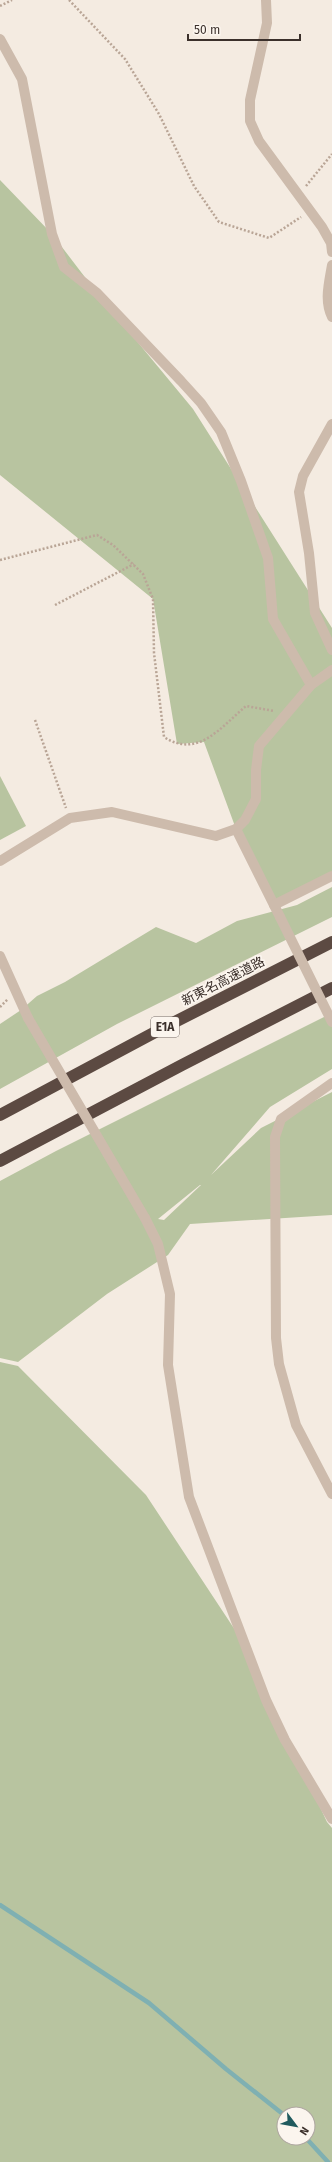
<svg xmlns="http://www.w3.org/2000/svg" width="332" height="2162" viewBox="0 0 332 2162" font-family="'Fira Sans','Noto Sans JP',sans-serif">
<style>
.green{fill:#b8c4a0;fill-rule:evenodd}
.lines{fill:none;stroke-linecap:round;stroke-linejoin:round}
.stream{stroke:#7fb0b2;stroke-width:4.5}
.path{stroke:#b9a596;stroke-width:2.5;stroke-dasharray:2 2;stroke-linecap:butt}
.minor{stroke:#cdbbac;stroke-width:10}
.highway{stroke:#5c4a42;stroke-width:12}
.minor-bridge{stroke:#cdbbac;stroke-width:10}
.labels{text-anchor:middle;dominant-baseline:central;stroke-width:3.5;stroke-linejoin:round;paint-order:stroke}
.shield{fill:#fbf5ee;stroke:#756b66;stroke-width:1}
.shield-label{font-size:12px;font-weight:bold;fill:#3b302b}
.street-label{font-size:13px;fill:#3b302b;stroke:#fbf5ee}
</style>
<rect width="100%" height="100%" fill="#f4ebe1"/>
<g class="green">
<polygon points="0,180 52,234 97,293 193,409 332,628 332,874 274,905 236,829 204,742 177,744 153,599 0,475"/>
<polygon points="0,776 26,826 0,840"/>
<polygon points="332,887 332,917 117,1024 0,1089 0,1024 21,1010 37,996 65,982 156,927 196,943 237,921 297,905"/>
<path d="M 332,1013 L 332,1069 L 270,1107 L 211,1175 L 261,1128 L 332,1092 L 332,1215 L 190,1224 L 168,1255 L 107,1294 L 18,1362 L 0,1358 L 0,1181 L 56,1151 ZM 201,1185 L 164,1220 L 158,1219 L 200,1185 Z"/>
<path d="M 0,1362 L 18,1366 L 146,1495 L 241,1639 L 327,1822 L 332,1828 L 332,2162 L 0,2162 ZM 284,2114 L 308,2114 L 308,2138 L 284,2138 Z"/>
</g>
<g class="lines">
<g class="stream">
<polyline points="0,1905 149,2003 226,2069 284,2115"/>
<polyline points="306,2138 328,2162"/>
</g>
<g class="path">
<polyline points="69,0 125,59 159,114 194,186 219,222 269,238 301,217"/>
<polyline points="0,6 12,0"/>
<polyline points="306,186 332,154"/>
<path d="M 0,560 L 97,535 L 113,545 L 143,574 L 153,599 L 154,653 L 164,737 C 198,759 221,727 246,706 L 274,711"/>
<polyline points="55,605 134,564"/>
<polyline points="35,720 66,808"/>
<polyline points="0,1007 8,999"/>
</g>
<g class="minor">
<polyline points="266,0 267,23 250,100 250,121 259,141 322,227 331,243 332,252"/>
<polyline points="0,39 22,79 52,234 64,267 97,293 181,381 201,403 221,432 241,481 268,558 273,619 311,685"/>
<path d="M 332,265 C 329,283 324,301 332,317"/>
<polyline points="332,424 303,476 299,492 309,553 315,613 332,650"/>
<polyline points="236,829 280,917"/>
<polyline points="0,861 70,818 112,812 216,836 236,829 245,820 256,799 256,770 259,746 311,685 332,670"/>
<polyline points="274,905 332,876"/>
<polyline points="0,956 28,1018"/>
<polyline points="332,1083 281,1119 275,1137 276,1338 279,1364 296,1425 332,1494"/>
<polyline points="145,1218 158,1244 170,1294 168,1365 189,1497 266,1700 285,1740 332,1819"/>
</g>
<g class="highway">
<polyline points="0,1115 161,1029 332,942"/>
<polyline points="0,1161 182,1065 332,988"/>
</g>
<g class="minor-bridge">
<polyline points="280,917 332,1022"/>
<polyline points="28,1018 145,1218"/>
</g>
</g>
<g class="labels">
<rect class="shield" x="151" y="1017" width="28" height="20" rx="3"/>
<g class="shield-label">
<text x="165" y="1027">E1A</text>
</g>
<g class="street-label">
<text transform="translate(223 981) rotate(-27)">新東名高速道路</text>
</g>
</g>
<g transform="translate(296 2126) rotate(122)"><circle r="19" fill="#fbf5ee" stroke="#aea6a0"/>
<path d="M0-3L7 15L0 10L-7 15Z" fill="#1f5a5e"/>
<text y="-6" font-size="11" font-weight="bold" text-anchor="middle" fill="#3b302b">N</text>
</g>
<path d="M188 34v6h112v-6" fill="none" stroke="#3b302b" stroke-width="2"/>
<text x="194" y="34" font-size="12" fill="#3b302b" stroke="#fbf5ee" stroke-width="3" paint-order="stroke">50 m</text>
</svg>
